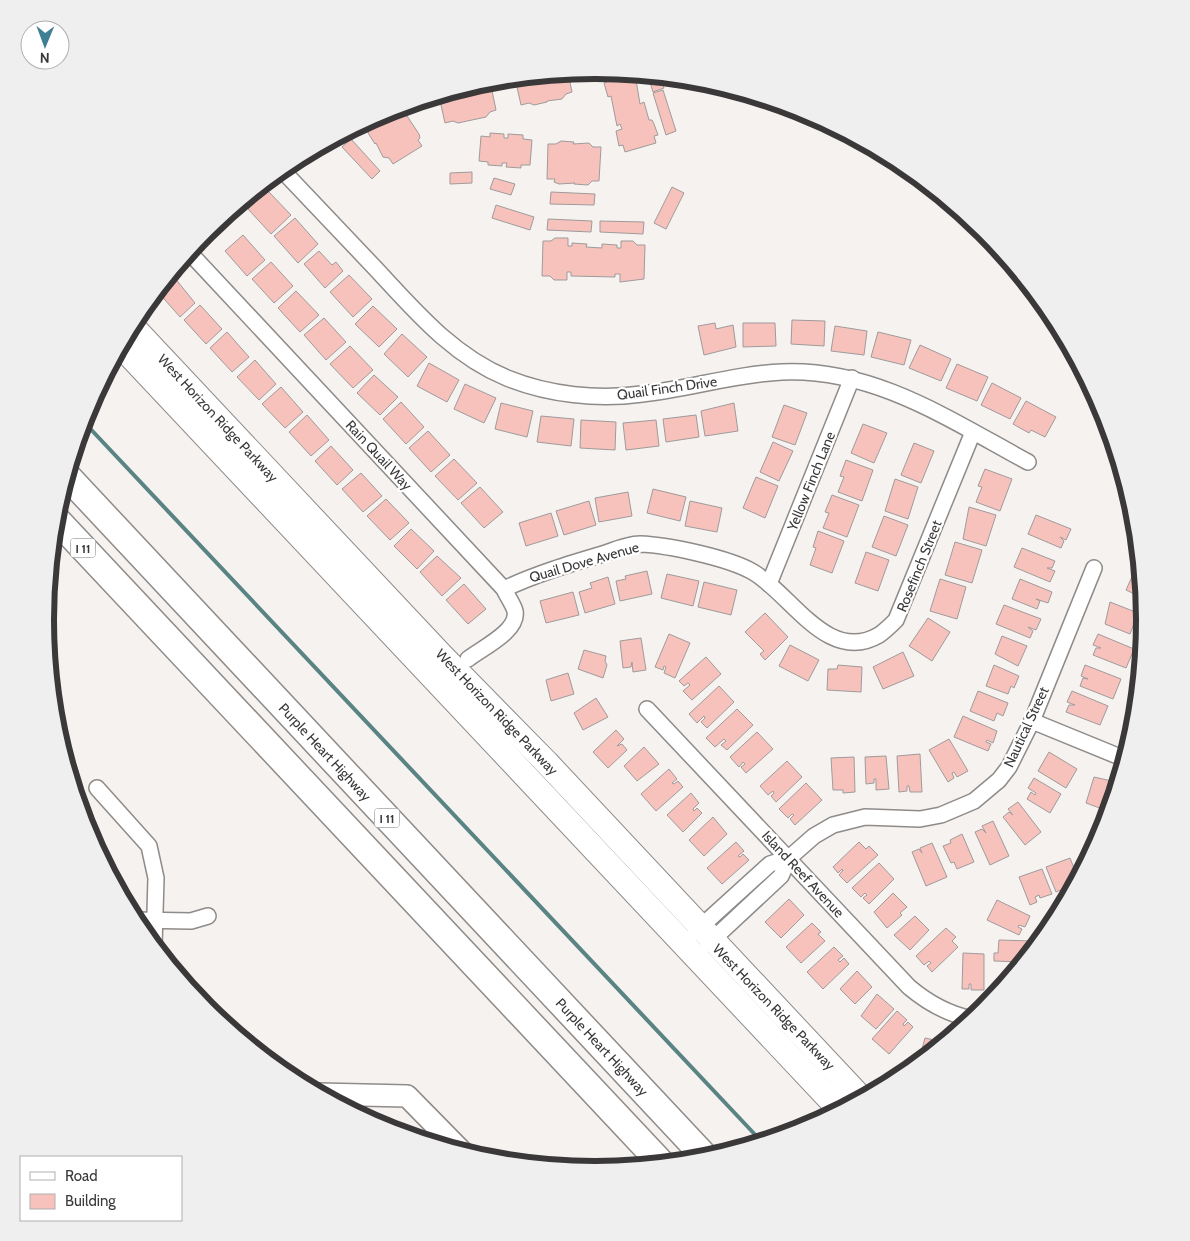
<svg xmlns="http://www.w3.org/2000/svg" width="1190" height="1241" viewBox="0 0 1190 1241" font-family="Cabin,sans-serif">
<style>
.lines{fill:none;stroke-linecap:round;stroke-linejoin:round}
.stream{stroke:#5a8384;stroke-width:4}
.building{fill:#f7c2bc;stroke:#9f9b9b}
.street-casing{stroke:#8e8b89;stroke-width:18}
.secondary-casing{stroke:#8e8b89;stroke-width:24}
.primary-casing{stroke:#8e8b89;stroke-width:26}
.highway-casing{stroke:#8e8b89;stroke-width:29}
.street{stroke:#fff;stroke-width:15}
.secondary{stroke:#fff;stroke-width:21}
.primary{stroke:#fff;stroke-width:24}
.highway{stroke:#fff;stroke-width:26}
.labels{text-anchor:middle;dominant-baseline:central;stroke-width:4.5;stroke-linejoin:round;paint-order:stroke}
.shield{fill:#fff;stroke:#757474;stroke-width:1}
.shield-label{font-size:12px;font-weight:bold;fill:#3a3838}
.street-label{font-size:14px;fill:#3a3838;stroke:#fff}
.rim{fill:none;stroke:#3a3838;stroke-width:6}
</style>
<rect width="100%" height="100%" fill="#f5f2f0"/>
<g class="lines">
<polyline class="stream" points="83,421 762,1142"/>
</g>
<g class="building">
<polygon points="596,71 635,74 640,104 644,102 649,120 652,120 654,124 658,135 654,136 656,143 625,152 623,145 619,146 616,131 622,129 620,124 617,126 611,96 608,97 604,83 607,82 606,78 600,80"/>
<polygon points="568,73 572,92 566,94 562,99 547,101 547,102 534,105 529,103 521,105 515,78"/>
<polygon points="648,76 660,77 664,88 653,92"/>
<polygon points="490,81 496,110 490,112 486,117 458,123 453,121 445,123 439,96"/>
<polygon points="663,90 676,131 666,135 653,93"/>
<polygon points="401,107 419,134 420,138 418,140 422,146 393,164 389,158 383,157 376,143 375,144 368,133 369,126 366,122 385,112"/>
<polygon points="490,133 504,134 504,138 508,138 508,134 523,135 523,139 532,140 530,165 521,165 521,168 506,167 507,163 502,163 502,166 488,165 488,162 479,161 481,136 490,137"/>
<polygon points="351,139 380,171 372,179 342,147"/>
<polygon points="561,141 574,142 573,144 589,143 593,147 601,147 599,181 592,181 588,185 574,184 575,183 559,184 554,182 555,179 547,179 548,144 556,144"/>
<polygon points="472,172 472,183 450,184 450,173"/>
<polygon points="494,178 515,184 511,195 490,189"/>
<polygon points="672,187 684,193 666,229 654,223"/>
<polygon points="268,191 291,215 271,234 248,209"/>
<polygon points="551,192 595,194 594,205 550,204"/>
<polygon points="496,205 534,217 530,230 492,218"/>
<polygon points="295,218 318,244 298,263 274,236"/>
<polygon points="548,219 592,221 591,232 547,230"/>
<polygon points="600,221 644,222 643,234 600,232"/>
<polygon points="243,235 265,260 247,276 225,251"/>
<polygon points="555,238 568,238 568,246 572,246 572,243 587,244 586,247 602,248 602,244 617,245 617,248 621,248 621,241 633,241 637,245 645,245 644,279 620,282 620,274 615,274 615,277 571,276 571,272 567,272 567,280 554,280 550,276 542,276 543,241 551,241"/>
<polygon points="319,251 332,265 336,262 343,271 325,288 304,264"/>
<polygon points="271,262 293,286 274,303 252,279"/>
<polygon points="349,275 372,299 353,317 330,292"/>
<polygon points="174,277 195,303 180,317 158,292"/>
<polygon points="296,291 319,315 300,332 278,308"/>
<polygon points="200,305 222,329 206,344 184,320"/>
<polygon points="373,306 397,329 379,347 355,324"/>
<polygon points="324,318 346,342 326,360 304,335"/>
<polygon points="792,320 825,321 824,346 791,344"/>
<polygon points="715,323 716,329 733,325 736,347 704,355 698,326"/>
<polygon points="743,323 775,323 776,346 743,347"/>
<polygon points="835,326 867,331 864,355 831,351"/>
<polygon points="227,332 249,357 232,372 210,348"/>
<polygon points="878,332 911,340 904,365 871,357"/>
<polygon points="402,334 427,357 408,377 384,354"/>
<polygon points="920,345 951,359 941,381 909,368"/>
<polygon points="350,346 373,370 353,388 330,364"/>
<polygon points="255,360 276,384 259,400 237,377"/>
<polygon points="429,363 459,380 447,402 417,386"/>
<polygon points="957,364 988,377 977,401 946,388"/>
<polygon points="374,375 398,397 380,415 357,393"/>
<polygon points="992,383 1021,398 1010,419 981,405"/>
<polygon points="465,384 496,398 484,423 454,409"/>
<polygon points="281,387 303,412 285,428 262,404"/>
<polygon points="1026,401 1056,417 1045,437 1031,430 1029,433 1013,424"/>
<polygon points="401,402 424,427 406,444 383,419"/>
<polygon points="501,403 533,411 527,437 495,429"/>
<polygon points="734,403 738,431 705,436 701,411"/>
<polygon points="784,405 807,413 795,445 772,437"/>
<polygon points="307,415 329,440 311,456 289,432"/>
<polygon points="696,415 699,437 666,442 663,419"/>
<polygon points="541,416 574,419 571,446 537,442"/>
<polygon points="581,420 616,422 615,450 580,448"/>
<polygon points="656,420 659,446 626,450 623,423"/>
<polygon points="863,424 887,433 874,463 851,453"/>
<polygon points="428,431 450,455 431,472 409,448"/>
<polygon points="773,442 793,451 779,481 760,472"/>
<polygon points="914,443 934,451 921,483 901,475"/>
<polygon points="331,446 353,470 337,485 315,461"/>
<polygon points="454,459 477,483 458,500 435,476"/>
<polygon points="846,460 873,470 862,501 838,492 844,477 840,476"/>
<polygon points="985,469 1012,479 1000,511 976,502 982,487 978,486"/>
<polygon points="361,473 382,496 363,512 342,489"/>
<polygon points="756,477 778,486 765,518 743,508"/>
<polygon points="895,479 918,487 908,519 885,511"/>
<polygon points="480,487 503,512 484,528 461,503"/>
<polygon points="653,489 686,497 680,521 647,513"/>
<polygon points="628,492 632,516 599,522 595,498"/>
<polygon points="832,495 859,505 847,537 823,528 829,513 825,512"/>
<polygon points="386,499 409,523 390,540 367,516"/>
<polygon points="589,501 596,525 564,535 556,511"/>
<polygon points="690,501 722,508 717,532 685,526"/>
<polygon points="969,507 996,515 986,546 963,539"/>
<polygon points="551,513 558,536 526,546 519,523"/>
<polygon points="1036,515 1071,529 1066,540 1060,537 1064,541 1061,548 1028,534"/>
<polygon points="884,516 908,525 896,556 872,547"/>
<polygon points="411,529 434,551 417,569 394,546"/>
<polygon points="818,531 844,541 832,573 810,565 816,548 813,547"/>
<polygon points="955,542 982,550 972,583 945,575"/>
<polygon points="1022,548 1055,561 1052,568 1047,568 1055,571 1050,582 1014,567"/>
<polygon points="866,552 889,560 878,591 855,583"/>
<polygon points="437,556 461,578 442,596 420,572"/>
<polygon points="1135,570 1140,573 1143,598 1126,590"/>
<polygon points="647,571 652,594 620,601 616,581 626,579 625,576"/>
<polygon points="667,574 699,581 693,606 661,598"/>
<polygon points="608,577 615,604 585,613 579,592 592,588 590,583"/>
<polygon points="940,579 966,587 957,619 930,611"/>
<polygon points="1020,579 1052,592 1048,603 1036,599 1040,601 1037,609 1012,599"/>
<polygon points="704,582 737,590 731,615 698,607"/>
<polygon points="464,584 486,609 468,624 446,600"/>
<polygon points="573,592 579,615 546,623 540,601"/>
<polygon points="1110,602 1138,613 1130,634 1105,624"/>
<polygon points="1004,605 1041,619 1036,630 1028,627 1033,631 1030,638 996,624"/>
<polygon points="765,613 788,637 765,660 760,654 764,651 745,632"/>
<polygon points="928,618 950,632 932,661 909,646"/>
<polygon points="669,634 690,643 675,678 664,673 666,667 664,666 663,670 655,667"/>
<polygon points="1098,634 1134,649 1126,668 1093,655 1096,648 1101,648 1093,645"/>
<polygon points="1002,636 1027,646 1018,666 995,654"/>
<polygon points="641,638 646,670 633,672 632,662 631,667 623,668 620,641"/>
<polygon points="790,645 819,660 808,681 779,666"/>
<polygon points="584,650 606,656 605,661 607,665 603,678 578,669"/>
<polygon points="903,652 914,676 883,689 873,667"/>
<polygon points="706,657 721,674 692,700 683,691 690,685 688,683 684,686 679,681"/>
<polygon points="838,665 862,667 861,692 827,690 828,669 837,669"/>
<polygon points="994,665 1019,676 1014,688 1011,686 1008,694 986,686"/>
<polygon points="1085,665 1121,679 1113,699 1080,686 1083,678 1088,679 1081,676"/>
<polygon points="568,673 574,694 551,701 546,680"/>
<polygon points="719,686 734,702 707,728 701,722 705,718 704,716 697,723 689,714"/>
<polygon points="978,691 1008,703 1003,716 997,713 994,721 970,711"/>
<polygon points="1072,691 1108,706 1100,725 1066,712 1069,705 1075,705 1067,702"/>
<polygon points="1134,697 1137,698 1133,733 1130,732 1134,721 1131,724 1124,721"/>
<polygon points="596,698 608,717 583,730 574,713"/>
<polygon points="737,709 753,725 727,750 721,745 726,741 724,739 715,747 706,738"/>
<polygon points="963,716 997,731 993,743 987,740 986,742 991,744 988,751 954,737"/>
<polygon points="616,730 624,739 617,746 622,744 627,750 608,768 593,752"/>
<polygon points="757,732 773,749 746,773 741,767 745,764 743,762 739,767 730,757"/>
<polygon points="949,739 968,771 957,777 954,772 952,773 954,778 948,782 929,750"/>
<polygon points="644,747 659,764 637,781 624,766"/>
<polygon points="1049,752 1077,769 1066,788 1038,771"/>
<polygon points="920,754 922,792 910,792 909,786 907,786 907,791 899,792 897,756"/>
<polygon points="886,756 889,789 876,790 876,779 874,779 874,783 866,784 865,757"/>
<polygon points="854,757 855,792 843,793 843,790 833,790 831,758"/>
<polygon points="787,761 802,777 776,802 771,796 774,793 773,791 768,795 760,786"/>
<polygon points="669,769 677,779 672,783 674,784 678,781 683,787 656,811 641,794"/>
<polygon points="1094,777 1116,782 1105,810 1086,803"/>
<polygon points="1034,778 1061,794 1050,813 1027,799 1031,792 1035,795 1036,793 1028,788"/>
<polygon points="806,783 822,800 795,825 790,819 794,815 792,814 788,818 779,809"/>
<polygon points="691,793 699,803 693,809 694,811 697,808 702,813 683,832 667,815"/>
<polygon points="1018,802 1041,832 1025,845 1003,817 1009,812 1013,815 1008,809"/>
<polygon points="713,817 727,834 704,856 689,840"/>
<polygon points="993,821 1009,856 990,865 975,832 982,829 986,833 982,826"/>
<polygon points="962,834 974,862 957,869 954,862 951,863 943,846 951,843 950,840"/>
<polygon points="736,842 744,851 738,856 740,857 743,854 749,860 722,884 707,868"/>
<polygon points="859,842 866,849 869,846 878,855 847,883 839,875 843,870 842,869 838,873 833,867"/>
<polygon points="932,843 947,877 926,886 912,852 919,849 922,853 920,848"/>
<polygon points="1070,858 1078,878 1073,888 1071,883 1067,884 1068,887 1056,892 1046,867"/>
<polygon points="879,863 894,879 869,904 863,898 867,895 865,893 861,897 852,888"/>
<polygon points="1042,869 1052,894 1040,898 1039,895 1035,897 1037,902 1030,905 1019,877"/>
<polygon points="893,893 907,907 900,913 902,915 887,928 874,912"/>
<polygon points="789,899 804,915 781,938 765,922"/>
<polygon points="997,900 1030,916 1025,927 1019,925 1018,927 1022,929 1019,935 987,920"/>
<polygon points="915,916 929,930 910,950 894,935"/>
<polygon points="812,923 821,932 818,934 825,941 801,963 786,947"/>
<polygon points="946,928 956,937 952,941 958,947 932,972 927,966 931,963 929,961 924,965 916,956"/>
<polygon points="999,940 1032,941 1032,951 1023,962 994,961 994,953 998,953"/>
<polygon points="834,947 843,956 838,960 840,962 844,958 849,964 823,989 807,972"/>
<polygon points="963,953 984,954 984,990 971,990 971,984 969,984 969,989 962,989"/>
<polygon points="857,971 872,987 855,1004 840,989"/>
<polygon points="877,994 894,1009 876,1029 861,1016"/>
<polygon points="897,1011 907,1020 903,1024 904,1026 908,1022 913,1027 889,1054 872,1039"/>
<polygon points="925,1038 944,1042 921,1061 919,1060"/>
</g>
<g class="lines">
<g class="street-casing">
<g id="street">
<path d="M 282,170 C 313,203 345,236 376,269 C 415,311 453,356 507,378 C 549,395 598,400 642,394 C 689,389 735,374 782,372 C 874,368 950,420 1028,462"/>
<path d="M 189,252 L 504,589 C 507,596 513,604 515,611 C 519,631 482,648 468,659"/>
<polyline points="769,584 852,378"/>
<path d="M 504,589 C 536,574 569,564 603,554 C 614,550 628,544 640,544 C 668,545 729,558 753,572 C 791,594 828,665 879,635 C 885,631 891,625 896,620 L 973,432"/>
<path d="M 647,709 L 909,987 C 928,1003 947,1014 972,1019"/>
<polyline points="1032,721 1125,759"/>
<polyline points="97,788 149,846 156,878 154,946"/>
<polyline points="134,920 191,921 208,916"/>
<polyline points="695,932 770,864 789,858"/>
<polyline points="708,944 781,876 789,858 814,836 833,825 865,817 920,819 941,815 974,801 999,780 1009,767 1032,721 1094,568"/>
</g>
</g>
<g class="secondary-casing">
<polyline id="secondary" points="319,1094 407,1096 462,1152"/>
</g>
<g class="primary-casing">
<g id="primary">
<polyline points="132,326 441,655 547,763 862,1099"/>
<polyline points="121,346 840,1110"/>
</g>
</g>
<g class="highway-casing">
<g id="highway">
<polyline points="67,476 707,1159"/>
<polyline points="55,518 662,1164"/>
</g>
</g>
<use href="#street" class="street"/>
<use href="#secondary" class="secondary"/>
<use href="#primary" class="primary"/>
<use href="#highway" class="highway"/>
</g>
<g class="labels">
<g class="shield">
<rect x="70.5" y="538.5" width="25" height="19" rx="4"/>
<rect x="374.5" y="808.5" width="25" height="19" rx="4"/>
</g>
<g class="shield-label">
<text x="83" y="548">I 11</text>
<text x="387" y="818">I 11</text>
</g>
<g class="street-label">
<text transform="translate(667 388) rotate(-8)">Quail Finch Drive</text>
<text transform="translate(218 418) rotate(47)">West Horizon Ridge Parkway</text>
<text transform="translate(379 455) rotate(47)">Rain Quail Way</text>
<text transform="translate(811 481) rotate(-68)">Yellow Finch Lane</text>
<text transform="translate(584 562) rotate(-16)">Quail Dove Avenue</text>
<text transform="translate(919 566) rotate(-68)">Rosefinch Street</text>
<text transform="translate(497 712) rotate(46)">West Horizon Ridge Parkway</text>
<text transform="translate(1026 727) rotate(-65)">Nautical Street</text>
<text transform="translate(325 752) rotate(47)">Purple Heart Highway</text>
<text transform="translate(803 874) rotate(47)">Island Reef Avenue</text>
<text transform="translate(774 1007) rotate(46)">West Horizon Ridge Parkway</text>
<text transform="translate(602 1047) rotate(47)">Purple Heart Highway</text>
</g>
</g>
<path d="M0 0H1190V1241H0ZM54 620a541 541 0 1 1 1082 0a541 541 0 1 1-1082 0Z" fill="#efefef" fill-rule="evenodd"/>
<path class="rim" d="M54 620a541 541 0 1 1 1082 0a541 541 0 1 1-1082 0Z"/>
<rect x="20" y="1156" width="162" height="65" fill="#ffffff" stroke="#b0afaf"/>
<rect x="30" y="1172" width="25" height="8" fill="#ffffff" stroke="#b0afaf"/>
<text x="65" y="1181" font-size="15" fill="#3a3838">Road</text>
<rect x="30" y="1194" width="25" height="15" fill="#f7c2bc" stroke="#b0afaf"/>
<text x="65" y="1206" font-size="15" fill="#3a3838">Building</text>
<g transform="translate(45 45) rotate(181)"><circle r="24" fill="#ffffff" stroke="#b0afaf"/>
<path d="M0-4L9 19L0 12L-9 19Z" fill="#3f7f93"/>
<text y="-8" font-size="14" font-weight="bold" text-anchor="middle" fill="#3a3838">N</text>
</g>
</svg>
